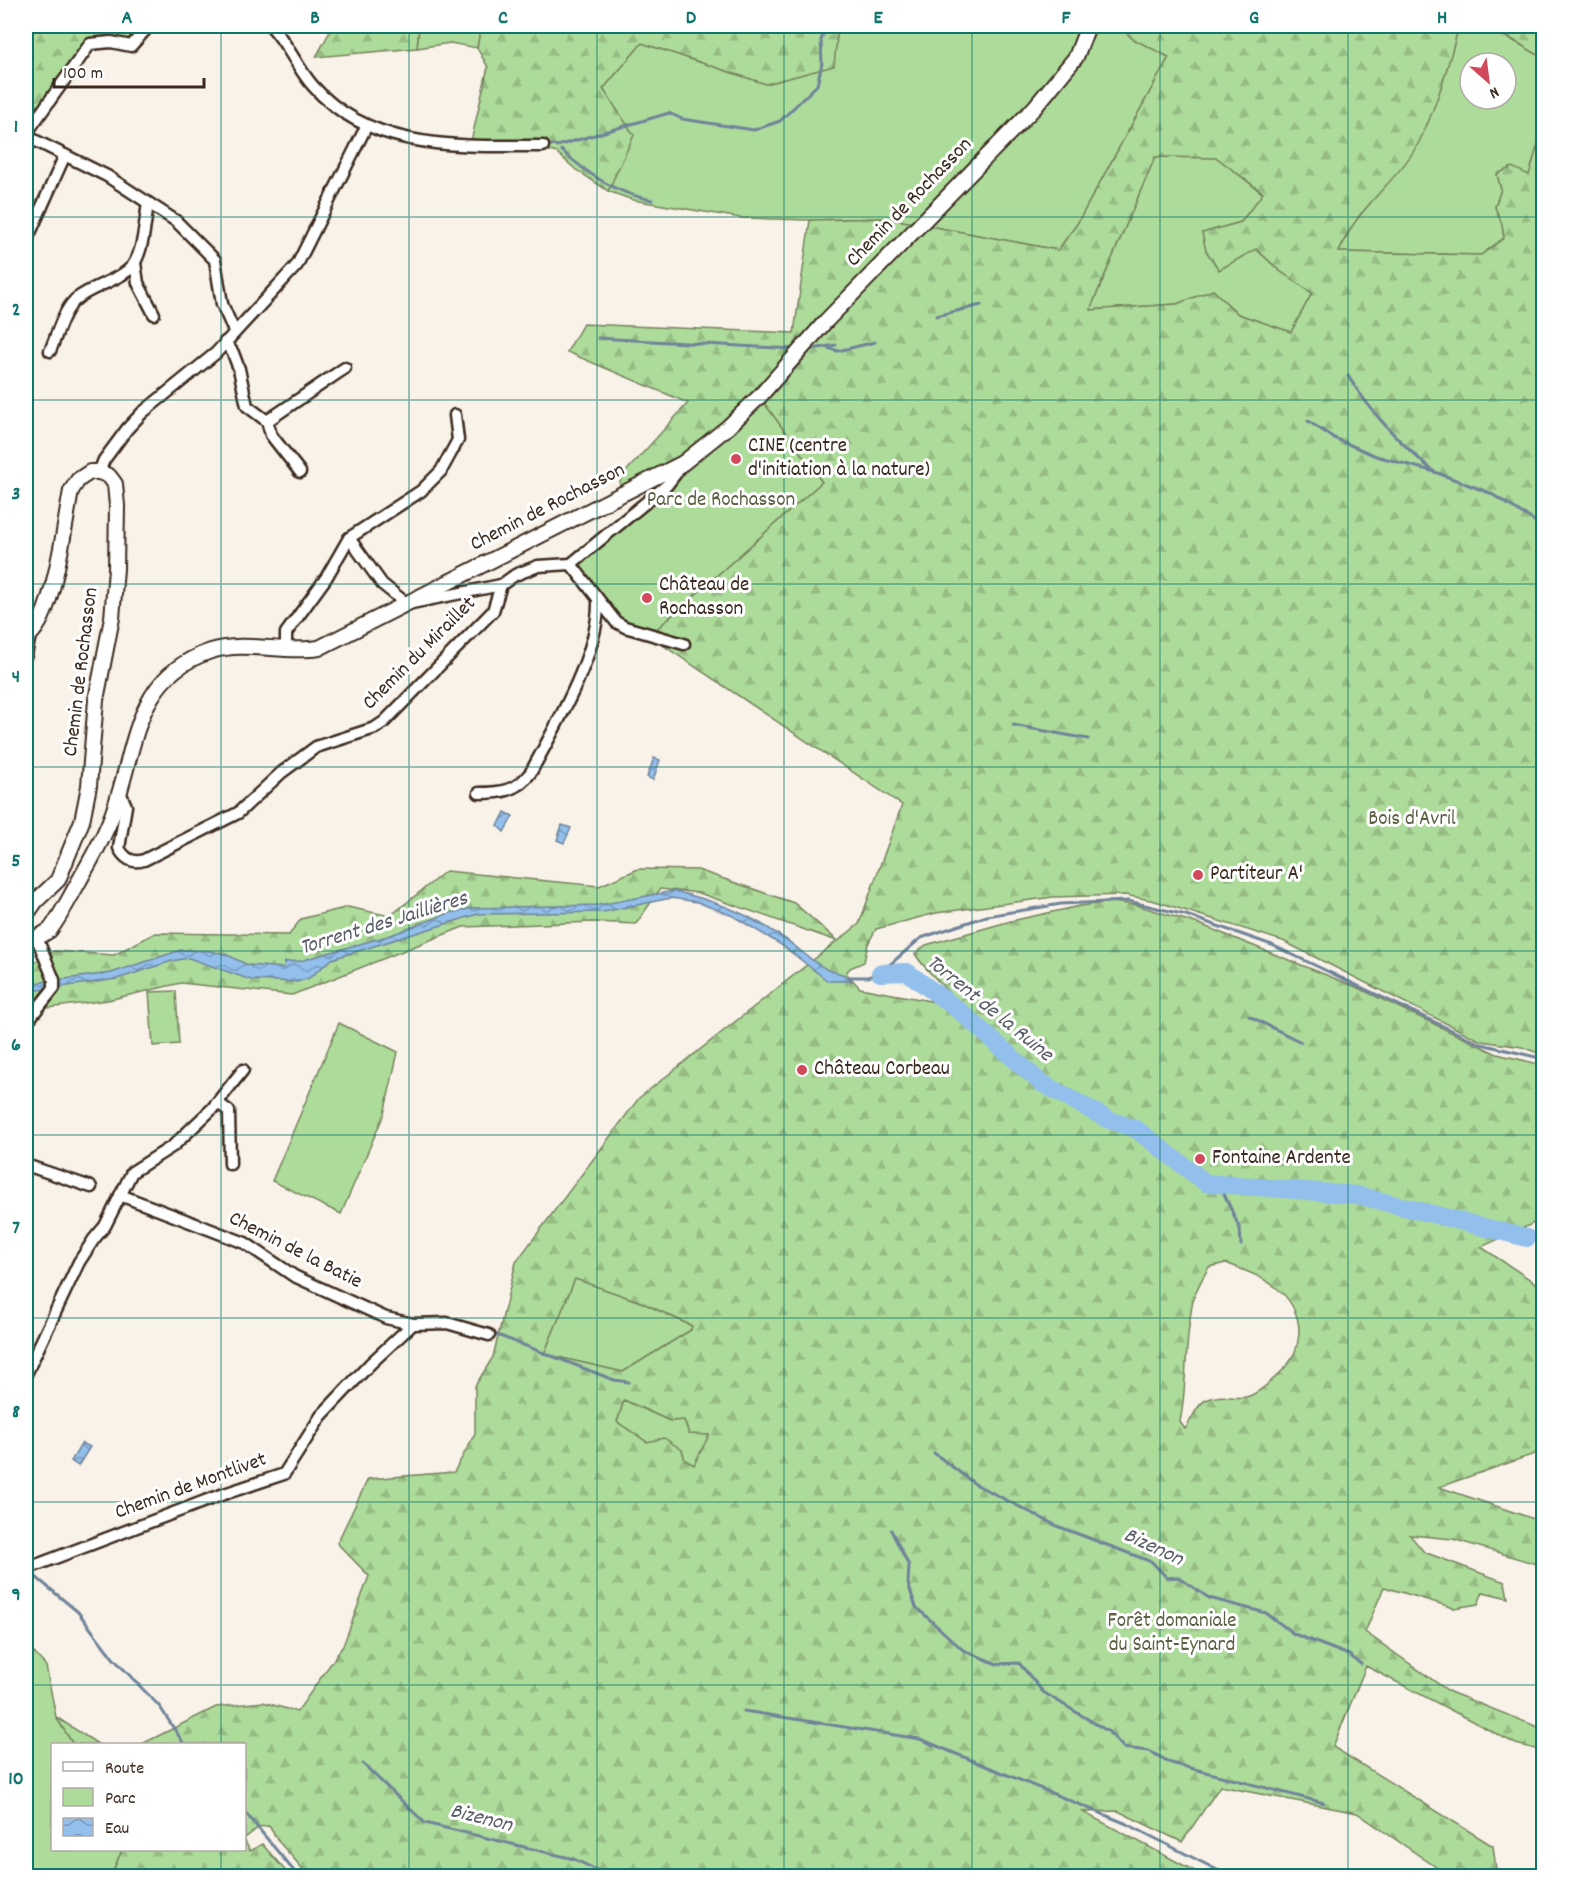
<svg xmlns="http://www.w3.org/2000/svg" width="1569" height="1902" viewBox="0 0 1569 1902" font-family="Dekko,sans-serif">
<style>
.green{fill:#addb9a;stroke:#74825c;stroke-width:1.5;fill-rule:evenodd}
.forest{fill:url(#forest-firs);stroke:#74825c;stroke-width:1.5;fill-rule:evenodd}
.water{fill:url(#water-waves);stroke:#6f839a;stroke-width:1.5}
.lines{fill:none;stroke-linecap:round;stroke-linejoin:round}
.stream{stroke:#6f839a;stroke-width:3}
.river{stroke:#92bfec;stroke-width:18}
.minor-casing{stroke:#3b2a1e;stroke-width:15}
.tertiary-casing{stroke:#3b2a1e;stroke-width:18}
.minor{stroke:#fff;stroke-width:10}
.tertiary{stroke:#fff;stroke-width:14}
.grid{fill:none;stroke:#0f766e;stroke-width:1.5;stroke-opacity:0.55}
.poi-dot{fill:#d1495b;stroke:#fff;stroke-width:2}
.labels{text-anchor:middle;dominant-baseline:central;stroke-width:6;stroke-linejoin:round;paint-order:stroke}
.street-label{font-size:21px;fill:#3b2a1e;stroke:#fff}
.poi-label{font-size:21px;fill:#3b2a1e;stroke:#fff;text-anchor:start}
.park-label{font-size:21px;fill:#5d5f43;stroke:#fff}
.water-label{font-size:22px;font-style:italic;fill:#595e66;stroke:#fff}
.neatline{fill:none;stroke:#0f766e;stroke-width:2}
.grid-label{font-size:20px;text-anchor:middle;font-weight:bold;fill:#0f766e}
</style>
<defs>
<pattern id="forest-firs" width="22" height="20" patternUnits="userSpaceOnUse" patternTransform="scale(1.5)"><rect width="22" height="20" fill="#addb9a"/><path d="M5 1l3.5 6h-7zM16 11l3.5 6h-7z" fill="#96bc84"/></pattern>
<pattern id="water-waves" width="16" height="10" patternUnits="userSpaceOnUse" patternTransform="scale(1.5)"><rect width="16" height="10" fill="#92bfec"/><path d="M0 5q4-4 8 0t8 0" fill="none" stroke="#789bbf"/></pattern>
</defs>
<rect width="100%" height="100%" fill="#f9f2e9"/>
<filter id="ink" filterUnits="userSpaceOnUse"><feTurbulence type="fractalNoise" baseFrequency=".0167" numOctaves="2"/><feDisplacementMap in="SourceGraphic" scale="12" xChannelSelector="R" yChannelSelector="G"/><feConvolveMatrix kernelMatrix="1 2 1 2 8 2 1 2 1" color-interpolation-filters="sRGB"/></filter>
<g filter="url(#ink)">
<g class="green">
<polygon points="419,26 481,26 477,48 450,43 417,48"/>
<polygon points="838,26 1119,26 1133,39 1169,57 1077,224 1058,250 886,218 810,220 741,218 633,200 608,191 633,135 603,89 642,43 766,84 833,66"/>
<path d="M 1459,26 C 1491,26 1517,42 1543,58 L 1543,127 L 1529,176 L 1497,174 L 1501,189 L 1495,207 L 1502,224 L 1504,238 L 1481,255 L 1339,252 L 1353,224 L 1417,145 L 1442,85 ZM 1470,63 L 1506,63 L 1506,99 L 1470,99 Z"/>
<polygon points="1155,157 1217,157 1263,194 1241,222 1203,233 1256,249 1280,271 1312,293 1291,332 1238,314 1213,290 1177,304 1090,310"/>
<polygon points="760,396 822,482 649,636 625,627 571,564"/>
<polygon points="176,991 179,1044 153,1046 149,992"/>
<polygon points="339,1023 398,1052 384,1114 341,1214 272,1181"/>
<polygon points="575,1278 641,1302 692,1326 691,1330 623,1372 544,1354"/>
<polygon points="624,1400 670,1421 684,1420 710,1435 694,1465 647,1442 617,1422"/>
<polygon points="26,1644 46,1666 56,1717 73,1744 52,1744 52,1850 122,1850 111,1876 26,1876"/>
</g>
<g class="forest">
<polygon points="35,26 149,26 131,46 90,45 26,132 26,36"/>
<polygon points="333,26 419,26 417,48 316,57"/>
<polygon points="481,26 838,26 834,66 766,84 642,43 603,89 634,135 608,191 575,169 557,153 533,147 470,146 488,67 477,48"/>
<path d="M 1119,26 L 1459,26 C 1448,65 1437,107 1418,144 C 1397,182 1355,208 1339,252 L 1481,255 L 1504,238 L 1502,224 L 1495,207 L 1501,189 L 1497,174 L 1512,167 L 1529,175 L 1543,127 L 1543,1055 L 1522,1047 L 1481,1041 L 1283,941 L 1155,901 L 1125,895 L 1053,897 L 936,913 L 876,929 L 868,944 L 864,962 L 850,968 L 846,973 L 860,988 L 941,1003 L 962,1019 C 954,989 931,979 915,954 L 926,945 L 1011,921 L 1080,906 L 1112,902 L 1136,905 L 1199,924 L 1356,987 L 1497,1054 L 1543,1065 L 1543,1219 L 1481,1247 L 1543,1288 L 1543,1451 L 1439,1487 L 1543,1522 L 1543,1566 L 1453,1539 L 1410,1535 L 1424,1552 L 1505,1582 L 1508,1598 L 1483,1592 L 1478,1604 L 1454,1608 L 1384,1587 L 1365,1632 L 1450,1692 L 1543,1729 L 1543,1751 L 1516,1744 L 1366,1666 L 1333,1747 L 1493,1846 L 1496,1869 L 1494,1876 L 1449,1876 L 1357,1813 L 1220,1786 L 1182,1842 L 1118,1811 L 1083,1812 L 1202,1875 L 1188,1876 L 309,1876 L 279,1842 L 269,1826 L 259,1827 L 245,1838 L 244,1744 L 142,1744 L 216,1707 L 263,1702 L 297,1712 L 343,1646 L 369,1576 L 337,1543 L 368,1479 L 454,1472 L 475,1434 L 475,1386 L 493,1357 L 516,1262 L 639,1098 L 837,941 L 699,893 L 660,889 L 636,924 L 595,922 L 463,927 L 292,995 L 181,983 L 108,1000 L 26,1011 L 26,967 L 54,951 L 114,955 L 155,933 L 289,935 L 301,919 L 348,907 L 390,916 L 446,871 L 599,886 L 638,869 L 698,870 L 794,903 L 838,941 L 859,924 L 902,805 L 649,636 L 822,482 L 759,396 L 728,427 L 617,497 L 621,477 L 688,403 L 567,352 L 583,324 L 794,333 L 810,220 L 886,218 L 1058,250 L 1077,224 L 1169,57 L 1133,39 ZM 1155,157 L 1217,158 L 1263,193 L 1241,222 L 1202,233 L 1206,251 L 1219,270 L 1256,249 L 1280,271 L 1312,293 L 1291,332 L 1238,314 L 1213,290 L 1177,304 L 1090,310 ZM 1226,1263 C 1259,1276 1296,1289 1299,1329 C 1299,1344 1294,1359 1283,1370 C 1272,1380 1260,1393 1246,1397 C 1232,1400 1222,1392 1206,1400 C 1197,1404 1191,1421 1185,1429 L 1180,1422 C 1188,1382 1184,1341 1193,1301 C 1195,1290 1203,1278 1209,1267 ZM 575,1279 L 641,1302 L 692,1326 L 691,1330 L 623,1372 L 544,1354 ZM 624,1400 L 670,1421 L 684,1420 L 689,1434 L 709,1435 L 694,1465 L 685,1460 L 682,1450 L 664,1438 L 647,1442 L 617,1422 Z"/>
<polygon points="1475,26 1543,26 1543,58 1510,38"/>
<polygon points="56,1717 98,1744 73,1744"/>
<polygon points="245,1841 250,1851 262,1844 290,1876 111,1876 122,1850 244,1850"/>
</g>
<g class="water">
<polygon points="654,758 660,760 653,780 647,777"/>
<polygon points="505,812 513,816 504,832 498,826"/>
<polygon points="562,825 571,828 564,843 557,840"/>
<path d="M 673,891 C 713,900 745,912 779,935 C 796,945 810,961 828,970 C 838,974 844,972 852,981 L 828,981 L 783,946 L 733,916 L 697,902 L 671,898 L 603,912 L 478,914 L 332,959 L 309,978 L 297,982 L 251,980 L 189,958 L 172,961 L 117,979 L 26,992 L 26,984 L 111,973 L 181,950 L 210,951 L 225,954 L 248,965 L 284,968 L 285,962 L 300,961 L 391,935 L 449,913 L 473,908 L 599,905 Z"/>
<polygon points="82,1443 90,1447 78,1466 71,1461"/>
</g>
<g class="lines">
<g class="stream">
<polyline points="545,144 557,146 669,113 682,119 754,130 780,121 817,85 822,63 821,41 825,26"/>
<path d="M 561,150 C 589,175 615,193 652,200"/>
<polyline points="936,316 981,305"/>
<polyline points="598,338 794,349"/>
<polyline points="825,347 838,351 875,342"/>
<polyline points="806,350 836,345"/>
<path d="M 1348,376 C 1373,415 1398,441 1433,471"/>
<polyline points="1308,421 1334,438 1376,456 1435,472 1490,493 1544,527"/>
<polyline points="1013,725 1088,739"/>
<polyline points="847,977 868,977 880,973 921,938 987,916 1061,904 1128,901 1186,915 1272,945 1481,1044 1544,1059"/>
<polyline points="1249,1016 1301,1042"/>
<polyline points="1220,1185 1240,1229 1241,1245"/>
<polyline points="492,1333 614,1380 629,1382"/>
<polyline points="934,1453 975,1484 1057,1526 1152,1562 1167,1578 1178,1577 1209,1598 1266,1613 1294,1634 1349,1655 1361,1664"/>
<polyline points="891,1530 909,1566 908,1584 916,1607 963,1650 997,1664 1019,1663 1043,1692 1109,1732 1124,1748 1149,1751 1171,1763 1324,1803"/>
<polyline points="31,1573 78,1612 113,1658 160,1707 184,1744"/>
<polyline points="744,1711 920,1739 1127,1824 1229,1876"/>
<polyline points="363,1764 425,1823 574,1859 609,1876"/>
<polyline points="244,1811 298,1876"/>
</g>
<polyline class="river" points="880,973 907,972 961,1012 1040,1082 1109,1120 1136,1129 1206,1183 1357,1195 1527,1238"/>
<g class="minor-casing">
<g id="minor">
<path d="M 271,26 C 288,44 297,68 313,86 C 371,152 464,146 543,146"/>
<polyline points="26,134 90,44 111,42 131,46 149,26"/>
<polyline points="26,136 107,176 176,221 215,260 222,304 234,331"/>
<polyline points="26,242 65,155"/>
<polyline points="135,263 138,283 154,314"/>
<polyline points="225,342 233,353 239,369 247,406 267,421 271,435 300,472"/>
<path d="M 50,351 C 57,335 62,314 74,301 C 89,286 127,279 135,262 C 144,246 145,221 148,203"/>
<polyline points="267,421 345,368"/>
<polyline points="99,472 104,460 127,429 142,413 216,353 297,265 366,127"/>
<polyline points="349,538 382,584 407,604 501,585"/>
<polyline points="571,564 616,622 625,627 684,644"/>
<polyline points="286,650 286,633 326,578 349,538 421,491 441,471 458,440 455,415"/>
<polyline points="26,655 30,635"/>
<path d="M 120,792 L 126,806 L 119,848 C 124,858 132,864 144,860 L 238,813 L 281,773 L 316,747 L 375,728 L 384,722 L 493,611 L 501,585 L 515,575 L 538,566 L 571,564 L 667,485 L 683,464"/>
<path d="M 479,793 C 502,793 517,791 531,772 C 555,727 599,653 598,602"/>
<polyline points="26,1023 54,988 54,980 37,938"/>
<polyline points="218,1103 229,1111 230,1164"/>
<polyline points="26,1165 91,1187"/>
<polyline points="120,1195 245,1243 294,1276 386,1318 413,1324 447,1323 489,1335"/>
<polyline points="26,1374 79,1262 94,1239 105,1226 132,1172 173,1146 212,1109 243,1070"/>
<polyline points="26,1569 221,1495 284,1474 321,1416 371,1363 413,1324"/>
</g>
</g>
<g class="tertiary-casing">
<g id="tertiary">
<path d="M 26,637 C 53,626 65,521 71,491 L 78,480 L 90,472 L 99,472 L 109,476 L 115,484 L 117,506 L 116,569 L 112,618 L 96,700 L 89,786 L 82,821 L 58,880 L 36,901 L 26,915"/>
<path d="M 26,931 L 30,937 L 37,938 L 50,930 C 61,915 69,899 78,883 C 90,861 102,842 111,818 C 137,752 131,677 211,651 C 247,640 283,654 319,648 L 683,463 L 728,427 L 760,396 L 826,321 L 1035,107 L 1076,57 L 1088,26"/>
</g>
</g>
<use href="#minor" class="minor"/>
<use href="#tertiary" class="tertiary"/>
</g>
</g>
<path class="grid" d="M 221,26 L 221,1744M 409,26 L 409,1876M 597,26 L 597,1876M 784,26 L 784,1876M 972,26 L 972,1876M 1160,26 L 1160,1876M 1348,26 L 1348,1876M 26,217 L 1544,217M 26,400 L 1544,400M 26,584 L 1544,584M 26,767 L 1544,767M 26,951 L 1544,951M 26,1135 L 1544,1135M 26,1318 L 1544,1318M 26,1502 L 1544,1502M 26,1685 L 1544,1685M 221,1850 L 221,1876"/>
<g class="poi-dot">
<circle cx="736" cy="459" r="6"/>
<circle cx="647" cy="598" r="6"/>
<circle cx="1198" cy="875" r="6"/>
<circle cx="802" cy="1070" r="6"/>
<circle cx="1200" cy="1159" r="6"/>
</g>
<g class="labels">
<g class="street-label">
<text transform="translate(910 203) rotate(-46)">Chemin de Rochasson</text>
<text transform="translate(548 508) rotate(-27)">Chemin de Rochasson</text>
<text transform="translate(420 654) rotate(-45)">Chemin du Miraillet</text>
<text transform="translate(82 672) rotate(-83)">Chemin de Rochasson</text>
<text transform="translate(295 1251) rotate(27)">Chemin de la Batie</text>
<text transform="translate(191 1487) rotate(-20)">Chemin de Montlivet</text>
</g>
<g class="poi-label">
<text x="748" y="447">CINE (centre<tspan x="748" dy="24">d'initiation à la nature)</tspan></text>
<text x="659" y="586">Château de<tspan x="659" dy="24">Rochasson</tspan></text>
<text x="1210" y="875">Partiteur A'</text>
<text x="814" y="1070">Château Corbeau</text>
<text x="1212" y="1159">Fontaine Ardente</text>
</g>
<g class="park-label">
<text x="721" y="501">Parc de Rochasson</text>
<text x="1412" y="820">Bois d'Avril</text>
<text x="1172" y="1622">Forêt domaniale<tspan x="1172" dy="24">du Saint-Eynard</tspan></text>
</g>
<g class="water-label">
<text transform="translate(384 924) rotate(-17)">Torrent des Jaillières</text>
<text transform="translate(989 1009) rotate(39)">Torrent de la Ruine</text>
<text transform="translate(1153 1548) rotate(25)">Bizenon</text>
<text transform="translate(481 1819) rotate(14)">Bizenon</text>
</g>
</g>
<rect width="1569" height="1902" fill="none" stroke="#fff" stroke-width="66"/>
<rect x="51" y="1743" width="195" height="108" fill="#ffffff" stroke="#b1aaa5" stroke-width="1.5"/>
<rect x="63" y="1762" width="30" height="9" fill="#ffffff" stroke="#b1aaa5" stroke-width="1.5"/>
<text x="105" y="1773" font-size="18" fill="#3b2a1e">Route</text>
<rect x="63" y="1788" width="30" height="18" fill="#addb9a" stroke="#b1aaa5" stroke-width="1.5"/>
<text x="105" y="1803" font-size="18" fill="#3b2a1e">Parc</text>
<rect x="63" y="1818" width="30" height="18" fill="url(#water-waves)" stroke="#b1aaa5" stroke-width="1.5"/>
<text x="105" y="1833" font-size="18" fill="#3b2a1e">Eau</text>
<g transform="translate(1488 81) rotate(152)"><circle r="28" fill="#ffffff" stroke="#b1aaa5" stroke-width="1.5"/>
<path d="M0-4.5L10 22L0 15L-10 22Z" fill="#d1495b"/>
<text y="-9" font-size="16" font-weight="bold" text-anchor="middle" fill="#3b2a1e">N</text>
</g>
<path d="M54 78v9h150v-9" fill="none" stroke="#3b2a1e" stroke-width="3"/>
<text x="63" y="78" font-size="18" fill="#3b2a1e" stroke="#ffffff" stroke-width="4.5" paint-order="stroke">100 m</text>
<rect x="33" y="33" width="1503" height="1836" class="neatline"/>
<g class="grid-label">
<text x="127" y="23">A</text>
<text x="315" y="23">B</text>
<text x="503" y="23">C</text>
<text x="691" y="23">D</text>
<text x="878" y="23">E</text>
<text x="1066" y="23">F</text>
<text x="1254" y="23">G</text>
<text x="1442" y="23">H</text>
<text x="16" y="132">1</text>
<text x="16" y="315">2</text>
<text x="16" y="499">3</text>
<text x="16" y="682">4</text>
<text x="16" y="866">5</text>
<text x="16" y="1050">6</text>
<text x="16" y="1233">7</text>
<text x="16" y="1417">8</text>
<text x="16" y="1600">9</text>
<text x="16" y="1784">10</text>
</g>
</svg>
